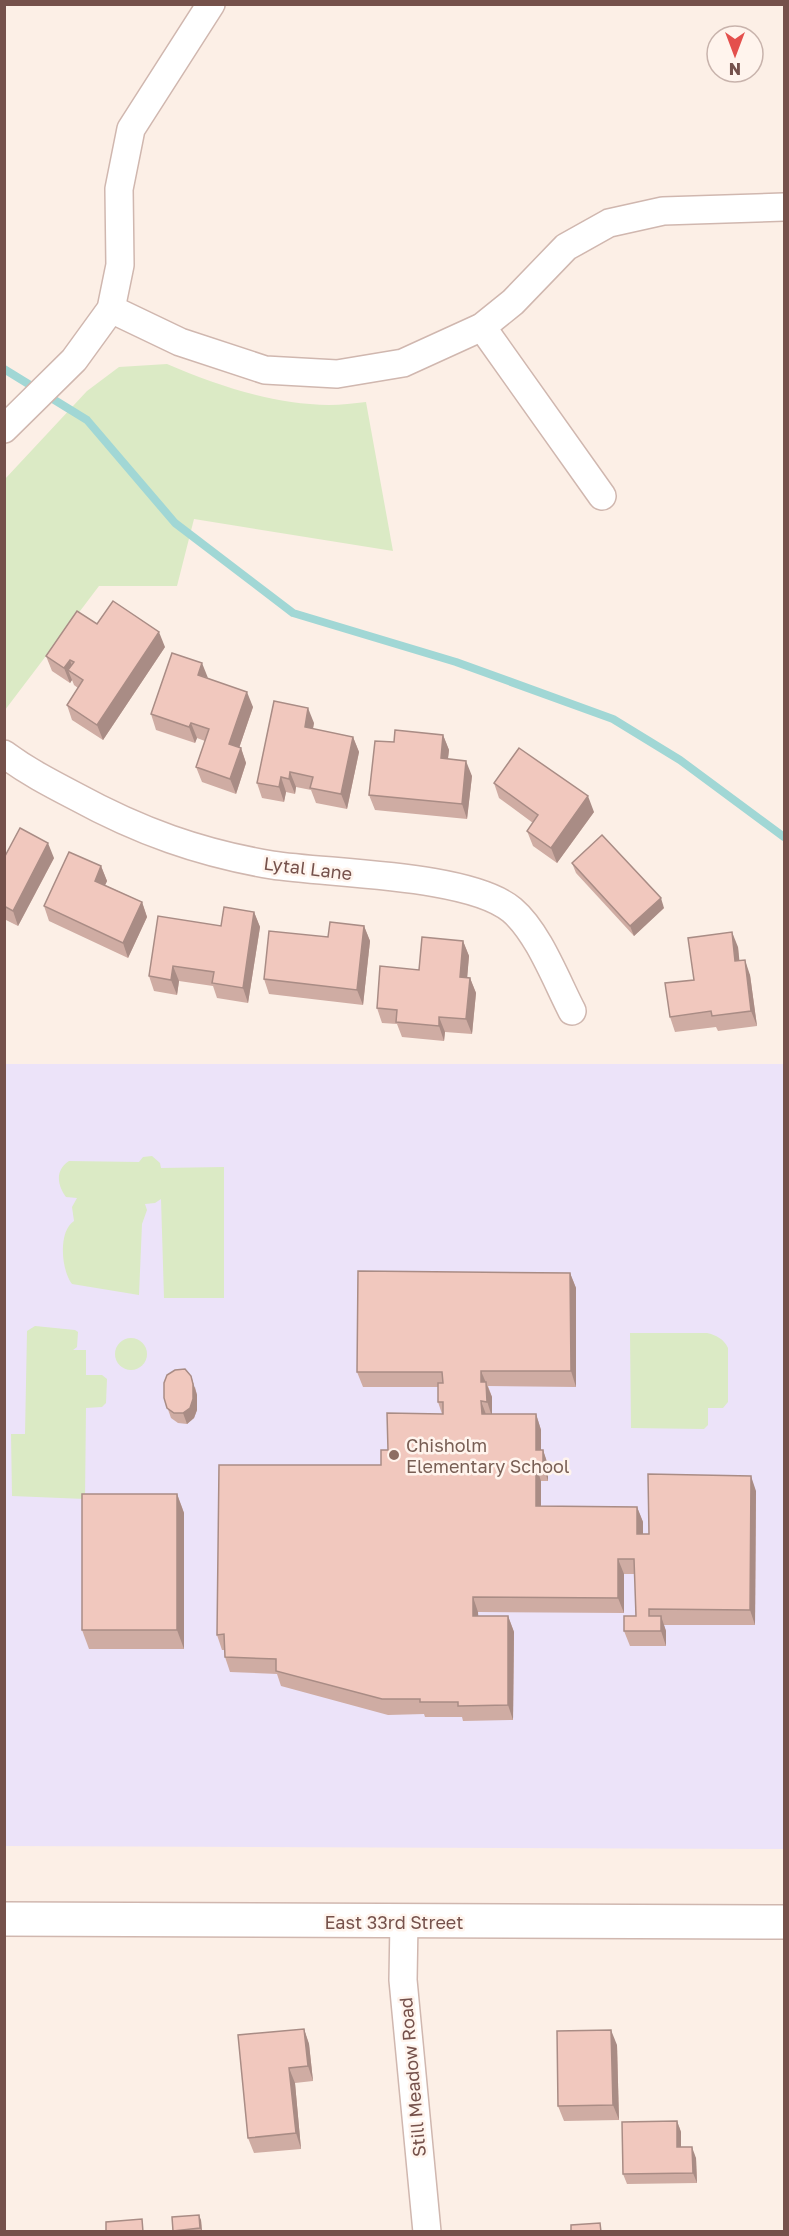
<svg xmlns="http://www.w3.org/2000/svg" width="789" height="2236" viewBox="0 0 789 2236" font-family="'Golos Text',sans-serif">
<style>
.education{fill:#ece3f9}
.green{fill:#dbeac5}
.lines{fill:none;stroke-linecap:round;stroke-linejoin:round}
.stream{stroke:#a1d7d5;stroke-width:8}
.minor-casing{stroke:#d0b7af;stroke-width:30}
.tertiary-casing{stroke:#d0b7af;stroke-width:36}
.minor{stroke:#fff;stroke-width:27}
.tertiary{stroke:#fff;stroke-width:33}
.wall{fill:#cfaca3}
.shaded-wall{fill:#a98c85}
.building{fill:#f1c8be;stroke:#a98c85;stroke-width:1.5}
.education-dot{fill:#8d6e63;stroke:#fff4ed;stroke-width:2}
.labels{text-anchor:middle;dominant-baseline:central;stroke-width:5;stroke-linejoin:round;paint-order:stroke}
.street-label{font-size:18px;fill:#75514b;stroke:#fff4ed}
.education-label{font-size:18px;fill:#785e54;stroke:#fff4ed;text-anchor:start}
</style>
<rect width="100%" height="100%" fill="#fcefe6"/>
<polygon class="education" points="5,1064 784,1064 784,1849 5,1846"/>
<g class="green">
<path d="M 167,364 C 218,386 273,404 329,405 C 341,405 354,403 366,402 L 393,551 L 194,519 L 177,586 L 99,586 L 5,710 L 5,479 L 87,391 L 119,367 Z"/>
<path d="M 152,1156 L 160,1163 L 161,1168 L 224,1167 L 224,1298 L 164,1298 L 161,1199 L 155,1203 L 145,1204 L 147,1210 L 142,1224 L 139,1295 L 72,1284 C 61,1270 58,1231 74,1221 L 72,1207 L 77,1198 L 66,1197 C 57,1185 55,1170 69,1161 L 139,1162 L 143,1157 Z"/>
<polygon points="35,1326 75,1330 78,1332 77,1347 73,1350 86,1350 86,1375 102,1375 107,1379 106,1403 102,1407 86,1408 85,1499 12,1496 11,1434 25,1434 27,1331"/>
<path d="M 630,1333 L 707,1333 C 716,1335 724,1339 728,1348 L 728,1402 L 723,1408 L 708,1408 L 708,1425 L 704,1429 L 631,1428 Z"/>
<circle cx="131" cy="1354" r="16"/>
</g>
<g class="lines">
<polyline class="stream" points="4,369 87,420 175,523 293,613 456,662 613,719 680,760 784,837"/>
<g class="minor-casing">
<g id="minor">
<polyline points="111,309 180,342 265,370 337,374 403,363 482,327 513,302 566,247 609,223 663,211 784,207"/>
<polyline points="482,327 602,496"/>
<polyline points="4,429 74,360 111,309 120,265 119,189 131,129 211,4"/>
<path d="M 4,754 C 27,771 50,783 75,796 C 139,831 200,853 272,865 C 330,874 469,874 512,910 C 538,932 556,980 572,1011"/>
<polyline points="404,1922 403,1980 427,2232"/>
</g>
</g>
<g class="tertiary-casing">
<polyline id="tertiary" points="4,1919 784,1922"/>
</g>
<use href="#minor" class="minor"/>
<use href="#tertiary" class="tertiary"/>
</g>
<g class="wall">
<polygon points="165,647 103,740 72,720 67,705 78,688 74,685 72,680 70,683 52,671 46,656"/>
<polygon points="208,678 253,707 239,748 241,748 246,763 236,794 202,782 196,767 205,741 197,738 195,743 156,730 151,714"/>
<polygon points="314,723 313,729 353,737 359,752 347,809 316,803 311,790 296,787 295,794 286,792 284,802 262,798 257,783"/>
<polygon points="443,735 449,750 448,759 472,776 467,819 375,810 369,795 394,742"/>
<polygon points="494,783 594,812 557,863 533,846 527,831 533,823 499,798"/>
<polygon points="4,856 54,858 18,926 4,919"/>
<polygon points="572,863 664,908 634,936 576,873"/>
<polygon points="101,866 107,881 105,885 142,902 147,917 128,958 49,921 44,906"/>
<polygon points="254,912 260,927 248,1003 217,998 213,986 179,981 177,995 154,991 149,976 221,926"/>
<polygon points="364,926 370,941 363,1005 269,994 264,979 328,937"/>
<polygon points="463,941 469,956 467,977 470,978 476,993 472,1034 445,1032 444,1041 402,1037 397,1024 382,1023 377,1008 419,970"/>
<polygon points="738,947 739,961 750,975 757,1026 718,1031 716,1027 675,1032 670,1017 694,980"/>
<polygon points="570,1273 576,1288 576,1387 488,1386 492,1397 492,1414 536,1414 541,1430 541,1450 543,1450 548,1465 548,1481 541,1481 541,1506 637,1507 643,1522 643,1534 649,1534 756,1491 755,1625 664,1625 666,1631 666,1646 630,1646 624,1631 636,1616 635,1574 624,1574 624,1613 478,1612 478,1616 508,1616 514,1632 513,1720 463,1721 462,1717 425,1717 424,1714 388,1715 281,1686 277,1674 230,1672 225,1657 225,1650 222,1650 217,1635 381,1465 388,1450 442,1414 438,1402 438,1387 363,1387 357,1372"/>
<polygon points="195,1387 197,1395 197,1410 194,1418 187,1424 178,1423 171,1418 164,1398"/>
<polygon points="177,1494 184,1513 184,1649 89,1649 82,1630"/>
<polygon points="304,2029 309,2044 313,2081 295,2083 301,2149 254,2153 248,2138"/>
<polygon points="617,2045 619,2120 564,2121 558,2106"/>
<polygon points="677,2121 681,2132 681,2147 696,2158 697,2183 627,2184 623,2174"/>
<polygon points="172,2217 201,2220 202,2232 173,2232"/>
</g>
<g class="shaded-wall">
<polygon points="159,632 165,647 103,740 97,725"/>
<polygon points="70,660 75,675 68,670 72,680 70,683 64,668"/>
<polygon points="202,663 208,678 198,675"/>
<polygon points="247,692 253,707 235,760 229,744"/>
<polygon points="308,708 314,723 310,742 305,727"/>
<polygon points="191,723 197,738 195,743 189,727"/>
<polygon points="443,735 449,750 446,773 441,758"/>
<polygon points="353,737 359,752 347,809 341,794"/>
<polygon points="241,748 246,763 236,794 230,779"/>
<polygon points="466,761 472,776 467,819 462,804"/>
<polygon points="290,772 296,787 295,794 289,779"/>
<polygon points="281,777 286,792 284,802 279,787"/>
<polygon points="588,796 594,812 557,863 551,848"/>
<polygon points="48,843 54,858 18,926 13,911"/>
<polygon points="101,866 107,881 100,896 95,881"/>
<polygon points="661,898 664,908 634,936 630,926"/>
<polygon points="142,902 147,917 128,958 123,943"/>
<polygon points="254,912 260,927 248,1003 243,988"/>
<polygon points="364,926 370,941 363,1005 357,990"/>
<polygon points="732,932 738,947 741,976 735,961"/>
<polygon points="463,941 469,956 466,992 460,977"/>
<polygon points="745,960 750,975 757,1026 751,1011"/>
<polygon points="173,966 179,981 177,995 171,980"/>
<polygon points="470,978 476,993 472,1034 466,1019"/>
<polygon points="439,1017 445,1032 444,1041 439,1026"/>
<polygon points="570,1273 576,1288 576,1387 571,1371"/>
<polygon points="481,1371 492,1397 492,1417 481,1382"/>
<polygon points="191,1376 197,1395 197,1410 194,1418 187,1424 183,1413"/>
<polygon points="481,1401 487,1417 482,1414"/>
<polygon points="536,1414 541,1430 541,1465 536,1450"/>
<polygon points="543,1450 548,1465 548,1481 543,1466"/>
<polygon points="536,1466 541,1481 541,1521 536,1506"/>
<polygon points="751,1476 756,1491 755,1625 750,1610"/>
<polygon points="177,1494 184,1513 184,1649 177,1630"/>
<polygon points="637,1507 643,1522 643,1550 637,1534"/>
<polygon points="618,1559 624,1574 624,1613 618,1598"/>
<polygon points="473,1597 478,1612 479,1631 473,1616"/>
<polygon points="508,1616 514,1632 513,1720 508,1705"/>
<polygon points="661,1616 666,1631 666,1646 661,1631"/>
<polygon points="304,2029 309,2044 313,2081 308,2066"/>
<polygon points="611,2030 617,2045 619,2120 613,2105"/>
<polygon points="289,2068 295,2083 301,2149 296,2133"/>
<polygon points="677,2121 681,2132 681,2158 677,2147"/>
<polygon points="692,2147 696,2158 697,2183 693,2173"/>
<polygon points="199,2215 201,2220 202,2232 200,2228"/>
</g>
<g class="building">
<polygon points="113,601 159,632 97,725 67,705 83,680 68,670 74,662 70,660 64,668 46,656 77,611 97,624"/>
<polygon points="172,653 202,663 198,675 247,692 229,744 241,748 230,779 196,767 209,729 191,723 189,727 151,714"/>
<polygon points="274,701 308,708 305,727 353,737 341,794 310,788 313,777 290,772 289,779 281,777 279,787 257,783"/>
<polygon points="395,730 443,735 441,758 466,761 462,804 369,795 375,741 394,742"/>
<polygon points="519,748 588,796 551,848 527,831 538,815 494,783"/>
<polygon points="20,828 48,843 13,911 4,906 4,856 5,856"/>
<polygon points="602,835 661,898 630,926 572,863"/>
<polygon points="69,852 101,866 95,881 142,902 123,943 44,906"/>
<polygon points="224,907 254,912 243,988 212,983 214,972 173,966 171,980 149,976 158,916 221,926"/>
<polygon points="330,922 364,926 357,990 264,979 269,931 328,937"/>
<polygon points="732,932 735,961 745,960 751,1011 712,1016 711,1011 670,1017 665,983 694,980 688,938"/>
<polygon points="422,937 463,941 460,977 470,978 466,1019 439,1017 439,1026 396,1022 397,1010 377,1008 380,966 419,970"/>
<polygon points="358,1271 570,1273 571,1371 481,1371 481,1382 486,1382 487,1402 481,1401 482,1414 536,1414 536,1450 543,1450 543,1466 536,1466 536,1506 637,1507 637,1534 649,1534 648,1474 751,1476 750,1610 649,1609 649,1616 661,1616 661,1631 624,1631 624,1616 636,1616 634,1559 618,1559 618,1598 473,1597 473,1616 508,1616 508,1705 458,1706 458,1702 420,1702 420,1699 382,1699 276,1671 276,1659 225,1657 224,1634 217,1635 219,1465 381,1465 381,1450 388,1450 387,1413 443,1414 443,1402 438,1402 438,1383 443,1383 442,1372 357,1372"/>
<polygon points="185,1369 191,1376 193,1384 193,1399 190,1408 183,1413 174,1413 167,1408 164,1398 164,1383 167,1375 175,1370"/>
<rect x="82" y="1494" width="95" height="136"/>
<polygon points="304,2029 308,2066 289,2068 296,2133 248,2138 238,2035"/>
<polygon points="611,2030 613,2105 558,2106 557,2031"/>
<polygon points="677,2121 677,2147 692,2147 693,2173 623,2174 622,2122"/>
<polygon points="199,2215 200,2228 173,2231 172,2217"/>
<polygon points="142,2219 143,2232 106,2232 106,2222"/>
<polygon points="600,2223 601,2232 571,2232 571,2225"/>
</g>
<circle class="education-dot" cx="394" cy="1455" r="6"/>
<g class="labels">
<g class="street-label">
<text transform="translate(308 868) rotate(7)">Lytal Lane</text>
<text x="394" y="1922">East 33rd Street</text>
<text transform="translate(412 2077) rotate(-95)">Still Meadow Road</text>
</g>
<g class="education-label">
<text x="406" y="1445">Chisholm<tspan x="406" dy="21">Elementary School</tspan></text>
</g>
</g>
<rect width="789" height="2236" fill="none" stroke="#75514b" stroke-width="12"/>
<g transform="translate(735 54) rotate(180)"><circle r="28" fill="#fff4ed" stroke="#c8b3ac" stroke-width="1.5"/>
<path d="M0-4.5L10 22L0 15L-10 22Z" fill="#e4504d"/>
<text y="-9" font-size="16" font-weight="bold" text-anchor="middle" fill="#75514b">N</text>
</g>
</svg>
